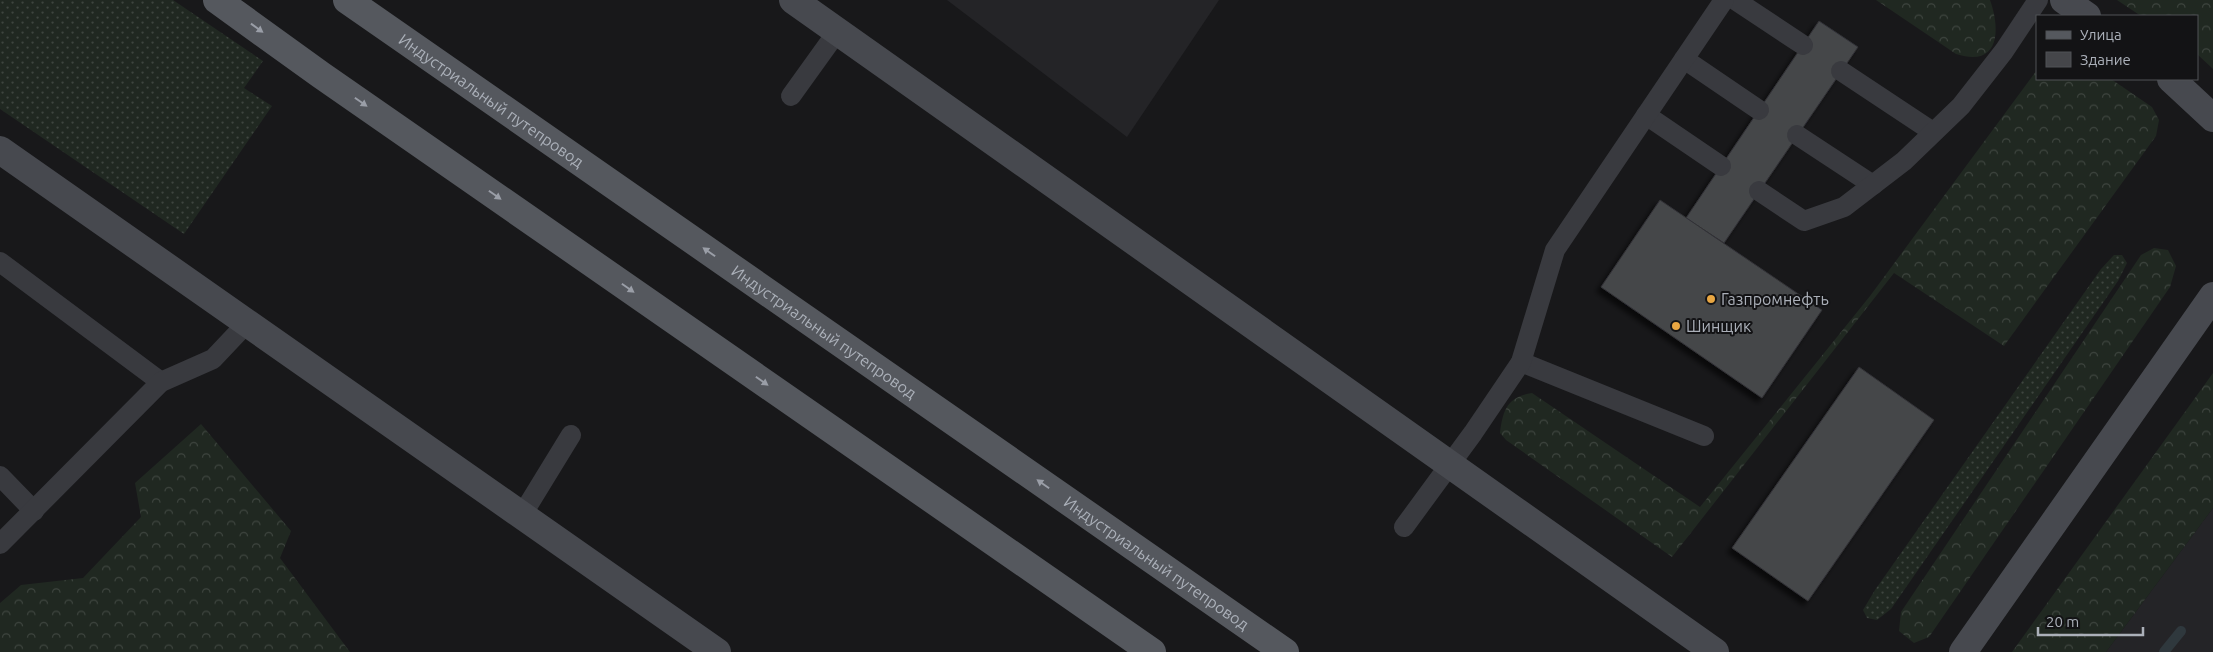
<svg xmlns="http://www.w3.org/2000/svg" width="2213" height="652" viewBox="0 0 2213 652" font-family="Ubuntu,sans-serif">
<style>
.built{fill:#242427}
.grass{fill:url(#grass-dots)}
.forest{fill:url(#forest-crowns)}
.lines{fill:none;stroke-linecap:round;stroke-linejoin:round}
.stream{stroke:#2f383d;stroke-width:10}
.building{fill:#45464a;stroke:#323236;filter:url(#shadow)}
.lane{stroke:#393a3f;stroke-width:20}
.secondary{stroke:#47494f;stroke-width:28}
.primary{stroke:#55585e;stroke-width:28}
.oneway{fill:#9a9ea7}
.poi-dot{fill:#e8a642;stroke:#131315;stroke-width:2}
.labels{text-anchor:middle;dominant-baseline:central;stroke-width:4;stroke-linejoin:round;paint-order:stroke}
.street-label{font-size:16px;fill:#abb0b9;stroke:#131315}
.poi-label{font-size:16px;fill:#abb0b9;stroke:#131315;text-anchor:start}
</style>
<defs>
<pattern id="grass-dots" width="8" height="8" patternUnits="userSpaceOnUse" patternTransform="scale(1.25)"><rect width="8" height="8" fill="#202821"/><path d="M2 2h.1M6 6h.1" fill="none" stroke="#3e453f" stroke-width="1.8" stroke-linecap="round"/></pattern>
<pattern id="forest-crowns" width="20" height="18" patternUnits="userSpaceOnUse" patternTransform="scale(1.25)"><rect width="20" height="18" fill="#202821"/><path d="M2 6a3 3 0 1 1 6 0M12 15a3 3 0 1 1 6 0" fill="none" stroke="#3e453f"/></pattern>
<filter id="shadow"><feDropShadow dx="-4.5" dy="4.5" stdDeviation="2.5" flood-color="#0009"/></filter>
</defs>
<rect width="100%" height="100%" fill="#18181a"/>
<g class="built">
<polygon points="947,0 1219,0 1127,137"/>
<polygon points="2213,508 2213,652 2106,652"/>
</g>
<g class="grass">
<polygon points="0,0 173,0 263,61 244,88 272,106 184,234 0,109"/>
<polygon points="2114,255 2122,255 2127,263 2118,281 1891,609 1877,620 1867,618 1863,610 1875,590 2101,269"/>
</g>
<g class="forest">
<path d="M 1876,0 L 1990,0 C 2001,31 1999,68 1956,54 Z"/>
<polygon points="2117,0 2213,0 2213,69 2197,54 2197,16 2141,16"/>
<path d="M 2037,70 L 2037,79 L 2111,79 L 2152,107 L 2159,120 L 2156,136 L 2004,346 L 1894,273 L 1672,557 L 1506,440 L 1500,433 C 1503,410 1507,397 1532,393 L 1700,507 L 1870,296 Z"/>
<polygon points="2154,248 2168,250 2176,266 2170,287 1929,637 1914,643 1899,631 1901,612 2141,255"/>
<polygon points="2213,373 2213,508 2106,652 2012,652"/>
<polygon points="201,424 291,531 280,558 350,652 0,652 0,603 21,585 83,578 141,517 135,483"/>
</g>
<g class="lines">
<polyline class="stream" points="2164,652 2181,631"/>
</g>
<g class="building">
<polygon points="1819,21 1858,47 1724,243 1686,218"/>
<polygon points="1660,200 1822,310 1762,398 1601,287"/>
<polygon points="1859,367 1934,420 1808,601 1732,548"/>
</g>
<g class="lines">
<g class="lane">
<polyline points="1735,0 1803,45"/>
<polyline points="1684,59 1759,110"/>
<polyline points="1841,71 1933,132"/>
<polyline points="791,96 837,32"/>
<polyline points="1646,115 1721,166"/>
<polyline points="1797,135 1873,185"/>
<polyline points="1759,191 1804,221 1844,207 1904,161 1961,106 2004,51 2038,0"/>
<polyline points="0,262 161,382"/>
<polyline points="1521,362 1704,436"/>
<polyline points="0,476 34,511"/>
<polyline points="522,515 571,435"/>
<polyline points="1404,527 1473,433 1521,362 1555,250 1724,0"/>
<polyline points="0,544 161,382 213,359 247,323"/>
</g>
<g class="secondary">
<polyline points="793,0 1715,652"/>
<polyline points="2064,0 2087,16"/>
<polyline points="2171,79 2213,118"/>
<polyline points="0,150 717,652"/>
<polyline points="1963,652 2213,296"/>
</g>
<g class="primary">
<polyline points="217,0 321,75 1152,652"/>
<path id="s1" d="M 347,0 L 1285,652"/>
</g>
</g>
<defs><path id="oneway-solid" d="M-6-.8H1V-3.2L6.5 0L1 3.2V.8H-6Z" transform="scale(1.25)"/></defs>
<g class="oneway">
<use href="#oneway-solid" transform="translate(257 28) rotate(36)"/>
<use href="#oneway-solid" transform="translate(361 102) rotate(35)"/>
<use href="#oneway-solid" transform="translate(495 195) rotate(35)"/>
<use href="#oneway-solid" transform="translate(709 252) rotate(-145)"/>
<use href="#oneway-solid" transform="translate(628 288) rotate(35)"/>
<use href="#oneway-solid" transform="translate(762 381) rotate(35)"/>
<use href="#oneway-solid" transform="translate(1043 484) rotate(-145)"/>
</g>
<g class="poi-dot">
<circle cx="1711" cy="299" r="5"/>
<circle cx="1676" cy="326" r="5"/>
</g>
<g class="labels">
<g class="street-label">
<text stroke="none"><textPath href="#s1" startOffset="176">Индустриальный путепровод</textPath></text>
<text stroke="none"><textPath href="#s1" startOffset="581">Индустриальный путепровод</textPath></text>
<text stroke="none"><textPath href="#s1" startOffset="986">Индустриальный путепровод</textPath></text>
</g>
<g class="poi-label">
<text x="1721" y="299">Газпромнефть</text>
<text x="1686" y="326">Шинщик</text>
</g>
</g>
<rect x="2036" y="15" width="162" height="65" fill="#131315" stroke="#505257"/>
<rect x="2046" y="31" width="25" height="8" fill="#55585e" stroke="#505257"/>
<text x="2080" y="40" font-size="15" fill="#abb0b9">Улица</text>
<rect x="2046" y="52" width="25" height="15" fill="#45464a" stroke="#505257"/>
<text x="2080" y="65" font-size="15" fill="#abb0b9">Здание</text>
<path d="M2038 627v8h105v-8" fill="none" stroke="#abb0b9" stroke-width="2.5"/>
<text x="2046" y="627" font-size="15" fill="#abb0b9" stroke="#131315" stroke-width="4" paint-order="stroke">20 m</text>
</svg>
